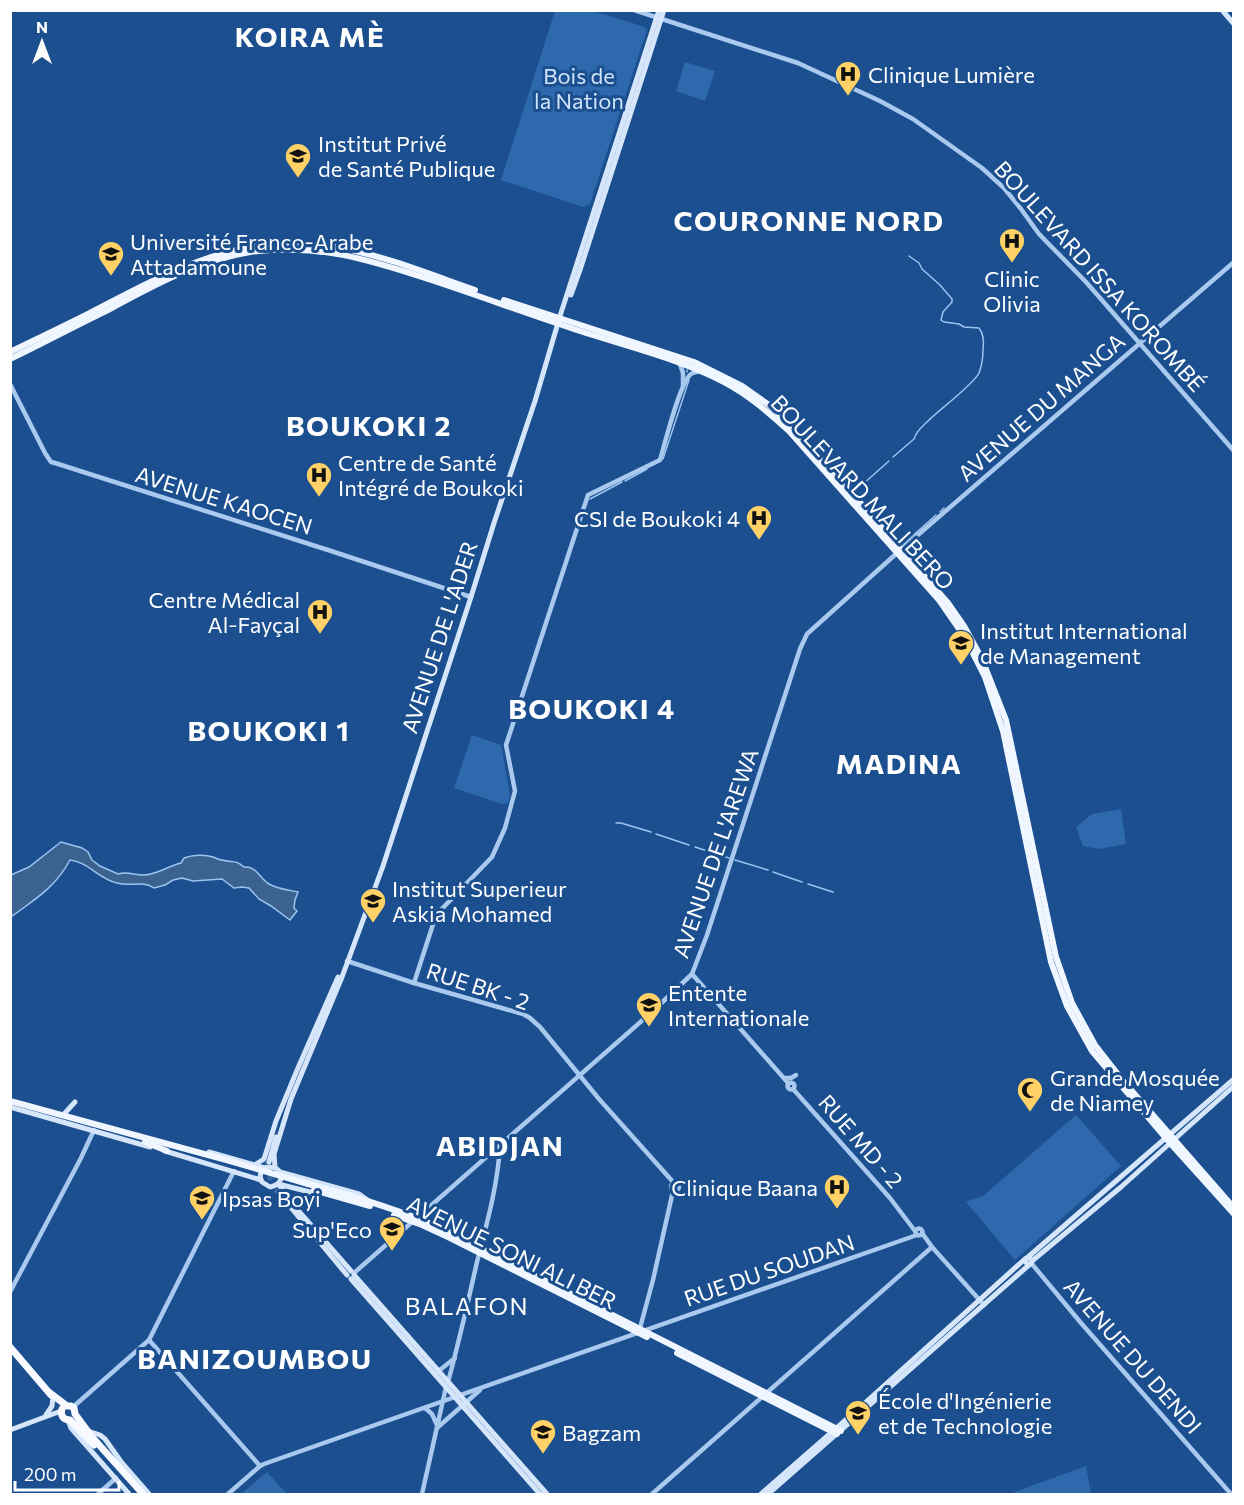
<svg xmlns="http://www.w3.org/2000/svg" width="1244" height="1505" viewBox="0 0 1244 1505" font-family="Commissioner,sans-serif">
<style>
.green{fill:#2e69ad}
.water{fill:#3c6290;stroke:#9cc4f0;stroke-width:1.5}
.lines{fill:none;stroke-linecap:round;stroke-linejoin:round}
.stream{stroke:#9cc4f0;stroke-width:1.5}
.secondary-tunnel{stroke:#3d69a0;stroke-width:5;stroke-dasharray:5 2.5;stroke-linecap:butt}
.tertiary{stroke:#a9c9ee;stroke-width:4.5}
.secondary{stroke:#d6e6fa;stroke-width:5}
.primary{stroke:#f0f6ff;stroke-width:6}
.trunk{stroke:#f8faff;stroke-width:7}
.primary-bridge{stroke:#f0f6ff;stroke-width:6}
.labels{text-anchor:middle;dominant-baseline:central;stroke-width:6;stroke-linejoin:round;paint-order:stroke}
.poi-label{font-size:22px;fill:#fff;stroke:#1b4f8f;text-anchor:start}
.park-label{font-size:22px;fill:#cfe3fa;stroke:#1b4f8f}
.street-label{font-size:22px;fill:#fff;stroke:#1b4f8f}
.neighbourhood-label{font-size:24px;letter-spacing:1.5px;fill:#fff;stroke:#1b4f8f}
.district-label{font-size:28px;font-weight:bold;letter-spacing:1.5px;fill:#fff;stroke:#1b4f8f}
</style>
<rect width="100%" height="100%" fill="#1b4f8f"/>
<g class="green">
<polygon points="555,11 593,11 642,26 647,30 590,204 583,207 501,180"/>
<polygon points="685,62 715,71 705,101 676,91"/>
<polygon points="472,735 501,745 510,795 508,803 502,804 454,788"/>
<polygon points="1121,809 1126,844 1099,849 1083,846 1076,827 1092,814"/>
<polygon points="1076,1115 1121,1166 1015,1260 966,1202 983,1196"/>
<polygon points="1086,1466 1091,1494 1009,1494"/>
<polygon points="267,1472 287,1494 241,1494"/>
</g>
<path class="water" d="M 61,842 L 82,848 L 88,852 L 92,860 L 100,866 L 118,874 C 127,871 134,875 143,875 C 157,875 168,866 181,863 L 184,858 C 192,855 204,854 213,857 C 216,858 219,860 222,860 C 232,863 235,859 244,867 C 257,866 259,878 269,884 C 277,889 289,890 298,892 L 295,900 L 294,908 L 297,911 L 290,920 L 271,906 L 259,899 L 249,888 L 242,887 L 234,888 L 222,879 L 193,881 L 182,878 L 173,880 L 165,885 L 154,888 C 143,880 130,887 117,883 C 99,879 88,862 70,860 C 55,888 35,899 11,917 L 11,875 L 29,867 Z"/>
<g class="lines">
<g class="stream">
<polyline points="687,372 687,370"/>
<path d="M 893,457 L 914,439 C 916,431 923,426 928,421 C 939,410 974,384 979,373 C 982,365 983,357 983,350 C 984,342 984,334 979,328 L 964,327 L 959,324 L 944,322 L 941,320 L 943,312 L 952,302 L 952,299 L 940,285 L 922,269 L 919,263 L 909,256"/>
<polyline points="663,459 689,380"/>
<polyline points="625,481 647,469"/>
<polyline points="854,492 889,461"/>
<polyline points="590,499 622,482"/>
<polyline points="940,512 944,508"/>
<polyline points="901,546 936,515"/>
<polyline points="616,823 621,823 651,832"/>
<polyline points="656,834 689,845"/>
<polyline points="695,847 729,858"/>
<polyline points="735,860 768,870"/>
<polyline points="773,872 802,882"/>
<polyline points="808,884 833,892"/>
</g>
<polyline class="secondary-tunnel" points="267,1161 270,1178 278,1192"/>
<g class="tertiary">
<polyline points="634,10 798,63 880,101 913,119 982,168 1004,188 1021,209 1039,234 1086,282 1234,451"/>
<polyline points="680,364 683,373 683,386"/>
<polyline points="10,384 45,453 51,462 55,463 328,550 471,597"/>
<polyline points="347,961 414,983 523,1014 530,1018 540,1027 599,1099 674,1183"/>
<polyline points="692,974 789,1084"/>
<path d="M 414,983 L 436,915 L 492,857 L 505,828 L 515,791 L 506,745 L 588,495 L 660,460 C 665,443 680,382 691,374 C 694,372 698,372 701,371"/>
<polyline points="785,1078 791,1078 796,1075"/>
<circle cx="791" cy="1086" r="3.5"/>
<polyline points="793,1089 890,1198 915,1231"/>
<circle cx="675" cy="1187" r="4"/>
<circle cx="919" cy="1232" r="3.5"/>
<polyline points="922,1233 932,1247 984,1305"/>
<polyline points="1032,1264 1081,1323 1231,1494"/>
<polyline points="354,1273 653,1011 692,974 707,935 800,649 807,634 897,553 1234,262"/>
<polyline points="10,1292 81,1158 94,1130"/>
<polyline points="638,1331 640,1328 653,1280 673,1191"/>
<polyline points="149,1340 260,1466"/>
<polyline points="436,1373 455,1358"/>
<path d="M 448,1382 C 459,1342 468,1302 477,1262 C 487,1223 498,1184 500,1145"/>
<polyline points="73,1407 149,1340 234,1171"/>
<polyline points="425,1408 432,1414 437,1425"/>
<polyline points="437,1428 480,1390"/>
<polyline points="98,1494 116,1478"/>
<polyline points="228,1494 260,1466 264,1464 917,1235"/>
<polyline points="422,1494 446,1387"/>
<polyline points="652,1494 932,1247"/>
</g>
<g class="secondary">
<polyline points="1222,10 1234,24"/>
<polyline points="571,295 580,270 664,10"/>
<polyline points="10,1107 150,1147"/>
<polyline points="64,1114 75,1102"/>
<polyline points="165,1151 261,1180"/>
<path d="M 209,1152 L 265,1168 C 283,1163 288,1184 270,1187 L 262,1182 C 259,1177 260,1172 265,1168"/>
<polyline points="269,1162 276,1137"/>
<polyline points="256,1164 264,1159 276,1121 298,1068 338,977"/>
<polyline points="275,1167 274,1154 291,1099 342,977 383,866 471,597 494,523 535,401 560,316 659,10"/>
<polyline points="280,1172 359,1194 369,1201"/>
<polyline points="278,1184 318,1194"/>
<polyline points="278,1184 292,1201"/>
<polyline points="278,1192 347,1275"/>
<polyline points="289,1200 351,1271"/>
<polyline points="1028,1257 1234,1079"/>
<polyline points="1032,1261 1121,1187 1234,1086"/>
<polyline points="354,1275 547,1494"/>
<polyline points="351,1279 540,1494"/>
<polyline points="46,1415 52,1406 53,1397"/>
<polyline points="68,1420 71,1428 129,1494"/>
<polyline points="10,1430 61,1411"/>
<polyline points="88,1431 100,1435 105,1439 122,1463 149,1494"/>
<polyline points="761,1494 864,1404 1026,1258 1030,1258 1032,1261 1031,1264 1028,1265 1025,1261"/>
<polyline points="768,1494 1029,1265"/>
</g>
<g class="primary">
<polyline points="504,300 694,362 742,386 769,405 793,428 850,491 948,603 964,626 982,659 1006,720 1056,957 1072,1003 1095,1045 1124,1082 1234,1208"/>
<path d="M 10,352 C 35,340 60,328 84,316 C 167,273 238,231 335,247 C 383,255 429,274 475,290"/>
<path d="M 10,359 C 43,343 75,326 108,310 C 152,286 200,260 250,252 C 316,243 367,259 428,279 C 474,294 520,311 565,326 C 617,344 676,357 724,382 C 749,395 769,413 789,431 L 939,600 L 964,636 L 985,677 L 1003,731 L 1051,962 L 1067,1006 L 1092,1051 L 1170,1143 L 1234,1214"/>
<polyline points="10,1101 230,1161"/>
<polyline points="145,1142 167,1151"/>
<path d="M 308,1184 C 354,1196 400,1210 443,1229 L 841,1431"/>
<polyline points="314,1190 370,1206"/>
<polyline points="394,1215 422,1225 448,1237 647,1337"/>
<polyline points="677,1353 837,1434"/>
</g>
<g class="trunk">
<polyline points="10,1347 51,1395"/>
<polyline points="50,1393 67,1406 71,1406 74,1408 75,1414 92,1437 143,1494"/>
<path d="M 62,1409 C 60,1415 63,1420 70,1420 L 94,1445"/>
</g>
<polyline class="primary-bridge" points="230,1161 308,1184"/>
</g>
<defs>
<g id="hospital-pin" transform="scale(1.35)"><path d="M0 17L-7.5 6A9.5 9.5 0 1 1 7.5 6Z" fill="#ffd166" stroke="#1b4f8f"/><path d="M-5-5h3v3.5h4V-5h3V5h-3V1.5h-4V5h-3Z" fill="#111"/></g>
<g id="university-pin" transform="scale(1.35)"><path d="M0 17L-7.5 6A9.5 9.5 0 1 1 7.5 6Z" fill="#ffd166" stroke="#1b4f8f"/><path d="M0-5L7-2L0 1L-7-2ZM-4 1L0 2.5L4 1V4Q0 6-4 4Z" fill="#111"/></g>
<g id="mosque-pin" transform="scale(1.35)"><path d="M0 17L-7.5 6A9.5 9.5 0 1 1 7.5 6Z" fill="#ffd166" stroke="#1b4f8f"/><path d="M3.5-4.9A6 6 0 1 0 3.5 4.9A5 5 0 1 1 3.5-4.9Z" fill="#111"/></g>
</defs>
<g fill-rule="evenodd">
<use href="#hospital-pin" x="848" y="74"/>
<use href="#university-pin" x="298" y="156"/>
<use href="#hospital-pin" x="1012" y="241"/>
<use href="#university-pin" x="111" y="254"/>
<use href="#hospital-pin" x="319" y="475"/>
<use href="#hospital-pin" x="759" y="518"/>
<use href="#hospital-pin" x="320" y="612"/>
<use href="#university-pin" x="961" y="643"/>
<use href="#university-pin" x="373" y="901"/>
<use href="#university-pin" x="649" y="1005"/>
<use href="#mosque-pin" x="1030" y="1090"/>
<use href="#hospital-pin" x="837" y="1187"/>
<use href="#university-pin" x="202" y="1198"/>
<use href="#university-pin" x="392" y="1229"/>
<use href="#university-pin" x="858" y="1413"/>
<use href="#university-pin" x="543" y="1432"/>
</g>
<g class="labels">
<g class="poi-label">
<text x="868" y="74">Clinique Lumière</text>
<text x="318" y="143">Institut Privé<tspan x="318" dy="25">de Santé Publique</tspan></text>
<text x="130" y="241">Université Franco-Arabe<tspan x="130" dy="25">Attadamoune</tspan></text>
<text x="1012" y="278" text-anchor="middle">Clinic<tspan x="1012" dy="25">Olivia</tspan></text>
<text x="338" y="462">Centre de Santé<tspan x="338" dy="25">Intégré de Boukoki</tspan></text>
<text x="740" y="518" text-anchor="end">CSI de Boukoki 4</text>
<text x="300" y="599" text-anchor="end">Centre Médical<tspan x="300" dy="25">Al-Fayçal</tspan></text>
<text x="980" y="630">Institut International<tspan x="980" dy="25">de Management</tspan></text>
<text x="392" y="888">Institut Superieur<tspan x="392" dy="25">Askia Mohamed</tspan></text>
<text x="668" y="992">Entente<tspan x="668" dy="25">Internationale</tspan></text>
<text x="1050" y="1077">Grande Mosquée<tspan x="1050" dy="25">de Niamey</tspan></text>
<text x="818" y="1187" text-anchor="end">Clinique Baana</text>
<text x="222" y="1198">Ipsas Boyi</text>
<text x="372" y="1229" text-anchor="end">Sup'Eco</text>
<text x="878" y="1400">École d'Ingénierie<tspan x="878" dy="25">et de Technologie</tspan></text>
<text x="562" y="1432">Bagzam</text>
</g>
<g class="park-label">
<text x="579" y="75">Bois de<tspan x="579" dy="25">la Nation</tspan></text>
</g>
<g class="street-label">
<text transform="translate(1100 276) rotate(48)">BOULEVARD ISSA KOROMBÉ</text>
<text transform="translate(1041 407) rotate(-41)">AVENUE DU MANGA</text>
<text transform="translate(863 492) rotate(47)">BOULEVARD MALI BERO</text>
<text transform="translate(224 500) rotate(17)">AVENUE KAOCEN</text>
<text transform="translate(439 637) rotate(-72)">AVENUE DE L'ADER</text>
<text transform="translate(715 853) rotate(-71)">AVENUE DE L'AREWA</text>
<text transform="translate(478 986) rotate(18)">RUE BK - 2</text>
<text transform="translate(861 1141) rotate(49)">RUE MD - 2</text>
<text transform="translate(512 1252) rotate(26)">AVENUE SONI ALI BER</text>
<text transform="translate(769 1270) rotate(-19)">RUE DU SOUDAN</text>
<text transform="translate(1133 1356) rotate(49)">AVENUE DU DENDI</text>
</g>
<g class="neighbourhood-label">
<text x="467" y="1305">BALAFON</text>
</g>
<g class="district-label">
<text x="310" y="36">KOIRA MÈ</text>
<text x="809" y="220">COURONNE NORD</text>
<text x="369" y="425">BOUKOKI 2</text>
<text x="592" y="708">BOUKOKI 4</text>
<text x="269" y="730">BOUKOKI 1</text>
<text x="899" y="763">MADINA</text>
<text x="500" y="1145">ABIDJAN</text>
<text x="255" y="1358">BANIZOUMBOU</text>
</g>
</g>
<rect width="1244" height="1505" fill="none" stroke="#ffffff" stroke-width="24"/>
<g transform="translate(42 42)" stroke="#1b4f8f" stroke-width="4.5" paint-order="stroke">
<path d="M0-4.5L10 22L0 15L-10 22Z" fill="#ffffff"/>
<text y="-9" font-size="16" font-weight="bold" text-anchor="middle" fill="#ffffff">N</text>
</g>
<path d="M15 1481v9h104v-9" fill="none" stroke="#ffffff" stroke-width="3"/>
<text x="24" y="1481" font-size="18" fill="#ffffff" stroke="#1b4f8f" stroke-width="4.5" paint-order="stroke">200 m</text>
</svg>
